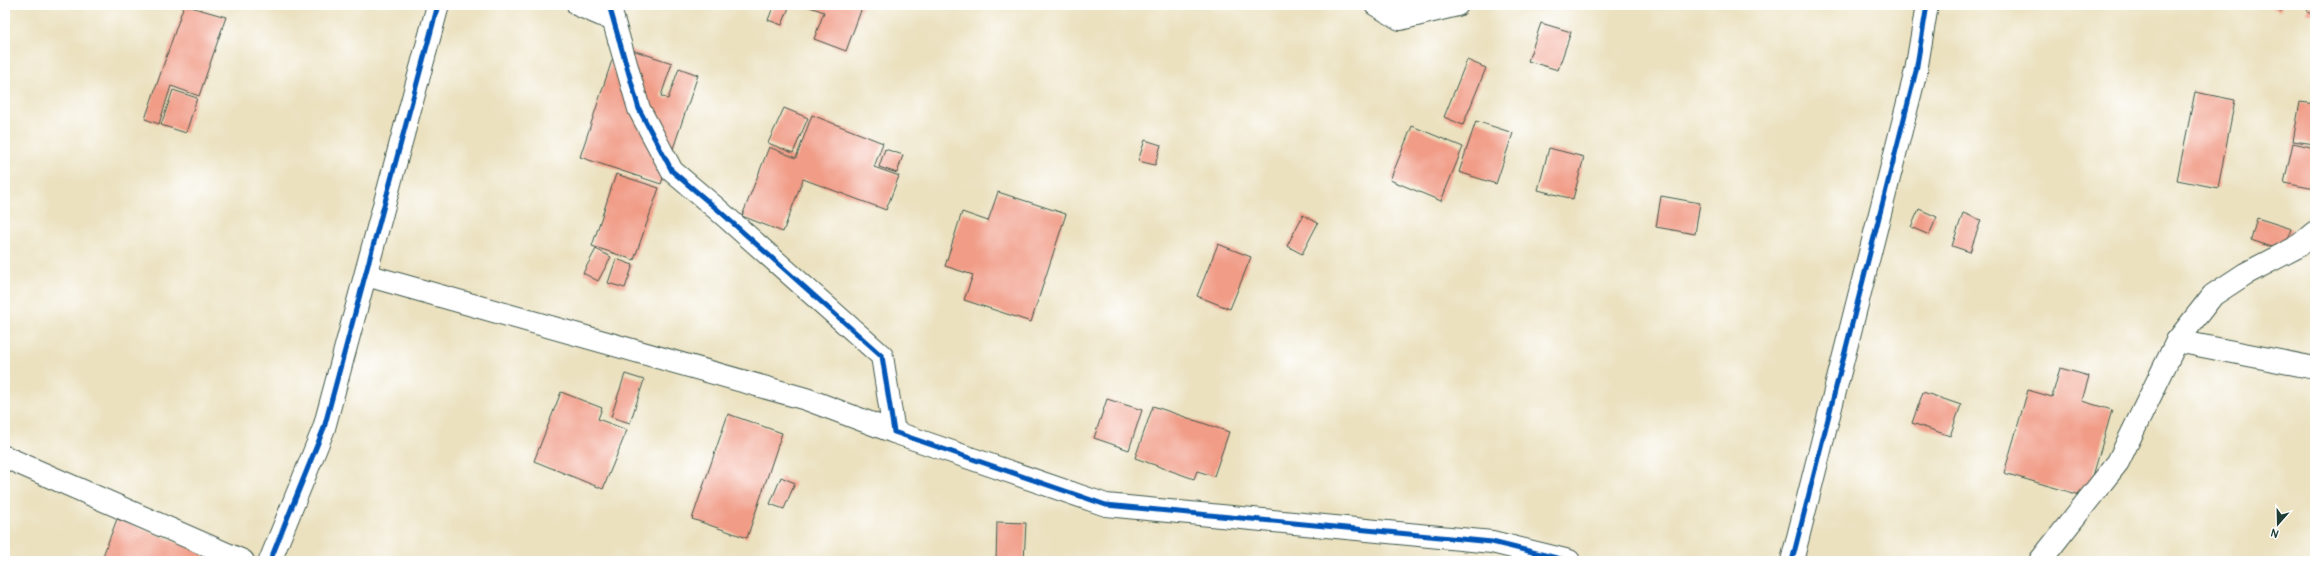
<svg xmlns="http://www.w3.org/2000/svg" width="2320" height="566" viewBox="0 0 2320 566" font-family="Pangolin,sans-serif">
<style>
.building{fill:#f19c87}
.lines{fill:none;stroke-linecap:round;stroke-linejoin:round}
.street-casing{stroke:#3e5649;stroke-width:24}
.street{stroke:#fff;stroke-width:22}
.cycleway-casing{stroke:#fff;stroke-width:8}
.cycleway{stroke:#0057b8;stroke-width:5}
</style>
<rect width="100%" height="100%" fill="#fff"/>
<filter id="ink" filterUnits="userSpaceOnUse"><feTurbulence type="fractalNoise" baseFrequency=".025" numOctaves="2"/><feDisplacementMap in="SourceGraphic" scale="8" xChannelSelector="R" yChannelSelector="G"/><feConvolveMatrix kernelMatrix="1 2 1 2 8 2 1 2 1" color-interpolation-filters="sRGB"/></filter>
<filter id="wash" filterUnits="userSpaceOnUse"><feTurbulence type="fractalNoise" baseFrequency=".012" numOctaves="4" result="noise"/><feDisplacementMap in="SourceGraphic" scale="16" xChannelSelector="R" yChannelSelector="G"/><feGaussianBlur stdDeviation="0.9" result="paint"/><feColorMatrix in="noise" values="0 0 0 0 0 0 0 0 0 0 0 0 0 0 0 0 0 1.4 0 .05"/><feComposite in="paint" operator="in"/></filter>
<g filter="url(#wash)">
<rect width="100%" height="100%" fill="#ebe1bf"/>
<g id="blocks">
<g class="building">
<polygon points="184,5 226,17 199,96 171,86 159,124 145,119"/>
<polygon points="774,5 790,5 782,25 768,20"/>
<polygon points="804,5 863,5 846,51 814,39 824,12"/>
<polygon points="2264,5 2283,5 2281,11"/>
<polygon points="2309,5 2315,5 2315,15 2307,12"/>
<polygon points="1541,23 1571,32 1558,70 1528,61"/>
<polygon points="617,45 672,63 661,96 668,99 679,68 698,75 661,184 580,157"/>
<polygon points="1467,60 1486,68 1463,125 1444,117"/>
<polygon points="173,90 197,98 186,133 161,125"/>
<polygon points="2195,92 2235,100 2218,188 2177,180"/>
<polygon points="2300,102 2315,104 2315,144 2293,141"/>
<polygon points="784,108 808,118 793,153 768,143"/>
<polygon points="812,115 883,143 874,167 899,176 886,210 803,179 783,232 742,216 769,147 796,158"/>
<polygon points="1476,121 1513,133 1496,184 1459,172"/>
<polygon points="1412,126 1463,147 1441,201 1390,180"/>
<polygon points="1145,140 1161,145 1155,165 1138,161"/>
<polygon points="2293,143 2315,148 2315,189 2284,183"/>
<polygon points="1549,148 1584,157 1573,199 1538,190"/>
<polygon points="885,149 903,155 897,173 879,167"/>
<polygon points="616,174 659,188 634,260 592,246"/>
<polygon points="998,192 1066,214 1031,322 964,300 973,275 945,266 962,212 988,221"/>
<polygon points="1661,196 1700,203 1695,234 1656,227"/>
<polygon points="1919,209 1937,217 1929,235 1911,227"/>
<polygon points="1963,213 1981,220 1970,252 1952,246"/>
<polygon points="1303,215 1318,223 1302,254 1287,246"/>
<polygon points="2257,218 2292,229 2284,251 2251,240"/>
<polygon points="1218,244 1251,257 1230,309 1197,296"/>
<polygon points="596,249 611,257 598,281 583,273"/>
<polygon points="616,259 633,265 625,288 608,283"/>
<polygon points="2060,368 2089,376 2082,401 2112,410 2087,497 2004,473 2028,390 2052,397"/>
<polygon points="625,374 644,380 630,423 611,417"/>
<polygon points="561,392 602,408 598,419 627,430 603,489 534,461"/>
<polygon points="1923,392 1961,405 1950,436 1912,423"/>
<polygon points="1107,399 1142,410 1129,450 1094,438"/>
<polygon points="1153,406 1229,432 1214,476 1197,471 1194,479 1135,458"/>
<polygon points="728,414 782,433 747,538 692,519"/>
<polygon points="781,477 795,483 784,509 770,504"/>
<polygon points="117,519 205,553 202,561 101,561"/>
<polygon points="997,522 1026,523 1024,561 996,561"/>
</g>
</g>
</g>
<g filter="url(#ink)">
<use href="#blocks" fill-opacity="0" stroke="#3e5649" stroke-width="1"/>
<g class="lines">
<g class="street-casing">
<g id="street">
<polyline points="578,5 613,20"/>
<polyline points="609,5 639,109 672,171 717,209 882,356 894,432 1106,505 1492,542 1569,561"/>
<polyline points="1376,5 1400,19 1457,5"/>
<polyline points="366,275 806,399 894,432"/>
<polyline points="2177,341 2315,368"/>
<polyline points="5,457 243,561"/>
<polyline points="270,561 324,428 438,5"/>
<polyline points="1792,561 1916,71 1927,5"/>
<polyline points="2040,561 2118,462 2177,341 2213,295 2245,274 2297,247 2315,232"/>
</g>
</g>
<use href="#street" class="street"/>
<g class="cycleway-casing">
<g id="cycleway">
<polyline points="609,5 639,109 672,171 717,209 882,356 894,432 1106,505 1492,542 1569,561"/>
<polyline points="270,561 324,428 438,5"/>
<polyline points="1792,561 1916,71 1927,5"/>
</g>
</g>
<use href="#cycleway" class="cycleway"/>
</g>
</g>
<rect width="2320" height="566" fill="none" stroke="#fff" stroke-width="20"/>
<g transform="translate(2278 524) rotate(200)" stroke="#ffffff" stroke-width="3" paint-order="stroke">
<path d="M0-3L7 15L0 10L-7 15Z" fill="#1f3d34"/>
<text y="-6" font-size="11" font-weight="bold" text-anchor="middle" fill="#1f3d34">N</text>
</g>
</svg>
